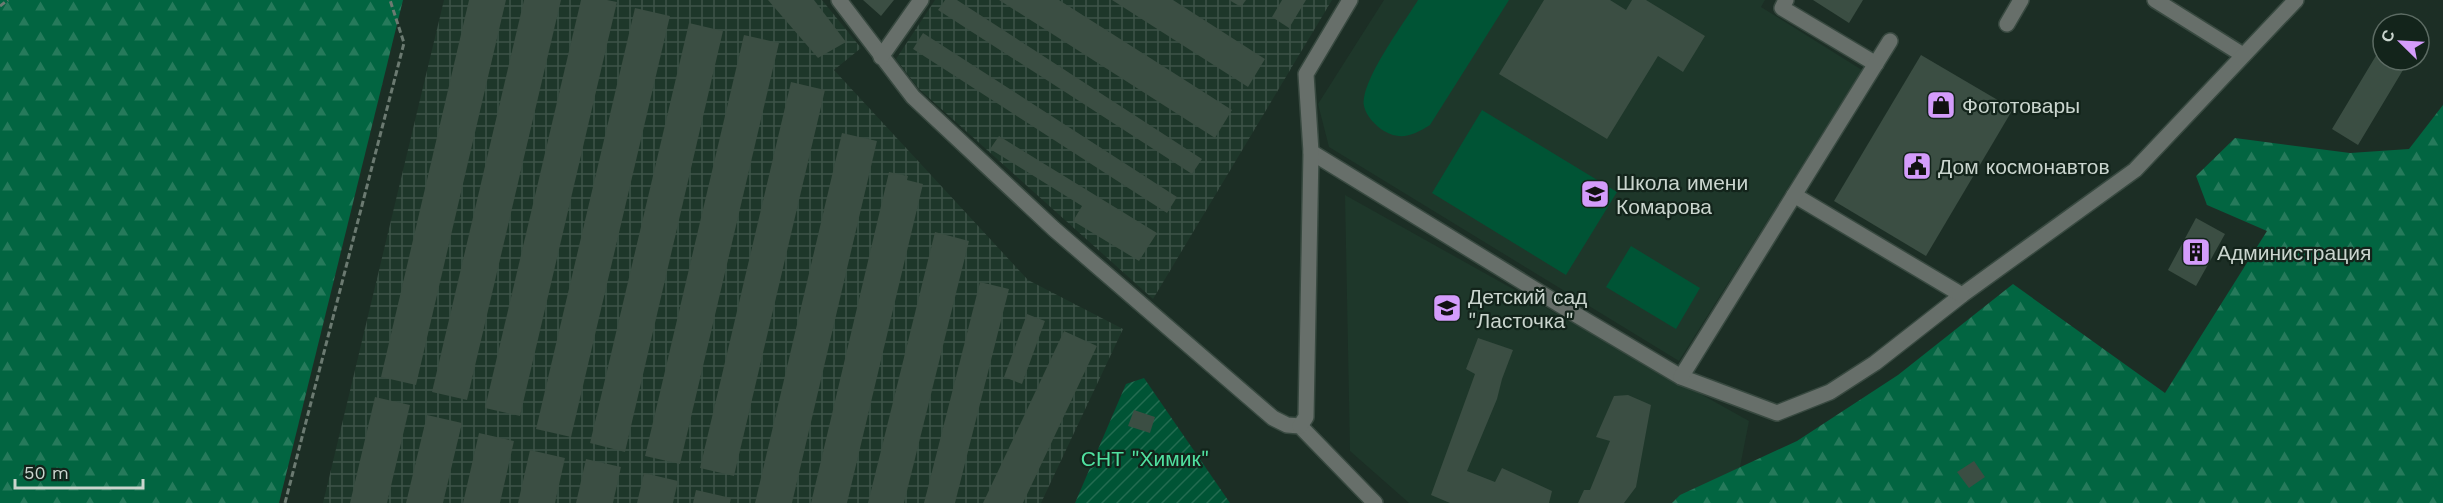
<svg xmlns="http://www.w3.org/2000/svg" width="2443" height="503" viewBox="0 0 2443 503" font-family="'Work Sans',sans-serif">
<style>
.built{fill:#1e372a}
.industrial{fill:url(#industrial-grid)}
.forest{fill:url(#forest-firs)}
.garden{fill:url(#garden-furrows)}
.pitch{fill:#005435}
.building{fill:#3b4e43}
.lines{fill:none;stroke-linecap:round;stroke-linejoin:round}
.minor-casing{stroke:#384940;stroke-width:18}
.path{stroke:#6b7a71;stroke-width:3;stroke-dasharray:6 3;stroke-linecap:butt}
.minor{stroke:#676f6a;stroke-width:15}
.labels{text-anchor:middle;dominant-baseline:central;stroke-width:4.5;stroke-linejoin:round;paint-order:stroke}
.poi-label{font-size:21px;fill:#cad5ce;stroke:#13241b;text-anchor:start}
.park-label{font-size:21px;fill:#50e1a0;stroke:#13241b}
</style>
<defs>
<pattern id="industrial-grid" width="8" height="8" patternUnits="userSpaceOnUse" patternTransform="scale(1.5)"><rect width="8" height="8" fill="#1e372a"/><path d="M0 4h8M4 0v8" fill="none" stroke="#3d5348"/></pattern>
<pattern id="forest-firs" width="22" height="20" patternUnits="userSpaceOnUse" patternTransform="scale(1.5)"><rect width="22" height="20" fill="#026541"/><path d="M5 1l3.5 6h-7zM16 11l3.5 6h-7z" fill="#267a5b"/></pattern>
<pattern id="garden-furrows" width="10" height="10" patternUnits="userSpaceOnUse" patternTransform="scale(1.5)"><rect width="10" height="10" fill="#005435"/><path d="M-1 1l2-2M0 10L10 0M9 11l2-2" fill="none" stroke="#246c51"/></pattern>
</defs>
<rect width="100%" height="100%" fill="#1c2e25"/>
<g class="built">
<polygon points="1384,0 1765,0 1761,7 1862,70 1679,361 1329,147 1318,104"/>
<polygon points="1345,195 1749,421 1733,503 1409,503 1350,451"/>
</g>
<g class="industrial">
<polygon points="444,0 822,0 861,48 834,70 1028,280 1123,329 1041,503 323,503"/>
<polygon points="935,0 1332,0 1153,299 919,89 896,59"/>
</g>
<g class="forest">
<polygon points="0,0 403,0 279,503 0,503"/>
<polygon points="2443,105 2443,503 1672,503 1680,495 1797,441 1898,375 2013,284 2165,393 2267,231 2207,205 2196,176 2235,138 2350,153 2409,149"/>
</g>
<polygon class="garden" points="1144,378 1230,503 1075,503 1126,384"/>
<g class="pitch">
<path d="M 1418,0 L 1509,0 L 1430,125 C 1414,135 1401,141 1384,131 C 1376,126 1366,116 1364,106 C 1360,81 1405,22 1418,0 Z"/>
<polygon points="1482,110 1617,192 1566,275 1432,193"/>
<polygon points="1631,246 1700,288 1676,329 1606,287"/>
</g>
<g class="building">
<polygon points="469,0 506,0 416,385 381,377"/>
<polygon points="524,0 561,0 467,400 432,392"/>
<polygon points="581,0 607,0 617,2 520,416 485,408"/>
<polygon points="768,0 814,0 846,42 818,58"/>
<polygon points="863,0 894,0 881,16"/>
<polygon points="945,0 957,0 1202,159 1192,174 938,10"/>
<polygon points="999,0 1059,0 1232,110 1215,138"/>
<polygon points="1112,0 1173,0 1265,59 1248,87"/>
<polygon points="1229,0 1246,0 1241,7"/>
<polygon points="1282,0 1306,0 1289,28 1272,17"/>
<polygon points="1544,0 1610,0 1626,10 1632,0 1646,0 1705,36 1683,72 1658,56 1607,139 1499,74"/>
<polygon points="1813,0 1863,0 1849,23"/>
<polygon points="635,8 670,16 571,437 536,429"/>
<polygon points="2401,13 2419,24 2395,24"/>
<polygon points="689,23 723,31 625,452 590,443"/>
<polygon points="2419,24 2427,29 2419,43"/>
<polygon points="923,33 1177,197 1167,213 913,49"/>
<polygon points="744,35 779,43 680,464 645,456"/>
<polygon points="2383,44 2383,60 2409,60 2358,145 2332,129"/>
<polygon points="1921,55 2013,109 1926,256 1834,201"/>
<polygon points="791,82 825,90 734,476 700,468"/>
<polygon points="842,133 877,141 792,503 755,503"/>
<polygon points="999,136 1157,233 1139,261 1073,221 1082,206 990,149"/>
<polygon points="889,172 908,176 907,180 923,184 847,503 811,503"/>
<polygon points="2196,218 2225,234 2196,286 2168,270"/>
<polygon points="935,232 969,241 904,503 868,503"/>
<polygon points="980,282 1009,289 955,503 924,503"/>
<polygon points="1027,314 1045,321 1022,384 1004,377"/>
<polygon points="1064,331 1097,346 1023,503 983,503"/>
<polygon points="1478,338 1513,350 1502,379 1497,399 1467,471 1495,482 1502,468 1552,491 1549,503 1450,503 1431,495 1475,374 1466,369"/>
<polygon points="1628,395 1651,405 1636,487 1624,503 1578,503 1584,490 1590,490 1610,441 1596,437 1614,396"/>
<polygon points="375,397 410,405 387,503 350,503"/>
<polygon points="1134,410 1155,417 1150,433 1128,426"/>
<polygon points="427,415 462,423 443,503 406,503"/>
<polygon points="479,433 514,441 500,503 463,503"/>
<polygon points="530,450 565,458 555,503 518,503"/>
<polygon points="586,459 621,467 613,503 576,503"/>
<polygon points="1974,461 1985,477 1969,488 1957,472"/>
<polygon points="644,473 678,481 673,503 637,503"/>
<polygon points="696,490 731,498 730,503 693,503"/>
</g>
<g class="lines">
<g class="minor-casing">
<g id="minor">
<polyline points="839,0 913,97 1054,229 1273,418 1287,425 1300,426 1375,503"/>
<polyline points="1786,0 1782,8 1876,64"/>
<polyline points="2155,0 2243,55"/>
<polyline points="2007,24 2021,0"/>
<polyline points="881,57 921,0"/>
<polyline points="1311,152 1575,314 1681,377 1777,413 1830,392 1875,363 1962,295 2135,170 2296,0"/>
<polyline points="1794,195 1962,295"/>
<polyline points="1681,377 1890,41"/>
<polyline points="1300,426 1306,417 1311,152 1306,74 1350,0"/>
</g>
</g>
<g class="path">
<polyline points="0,6 8,0"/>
<polyline points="285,503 404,43 390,0"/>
</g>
<use href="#minor" class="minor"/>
</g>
<defs>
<g id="shop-square" transform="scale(1.5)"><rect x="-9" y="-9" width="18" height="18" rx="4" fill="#d49cfb" stroke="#13241b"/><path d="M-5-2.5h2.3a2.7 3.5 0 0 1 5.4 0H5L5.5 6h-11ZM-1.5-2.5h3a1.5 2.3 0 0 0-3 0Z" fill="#111"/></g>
<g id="civic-square" transform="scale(1.5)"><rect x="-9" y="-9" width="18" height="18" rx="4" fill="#d49cfb" stroke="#13241b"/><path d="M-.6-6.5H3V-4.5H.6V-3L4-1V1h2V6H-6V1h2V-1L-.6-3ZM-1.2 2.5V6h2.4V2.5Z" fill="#111"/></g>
<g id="school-square" transform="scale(1.5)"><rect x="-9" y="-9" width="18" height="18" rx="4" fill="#d49cfb" stroke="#13241b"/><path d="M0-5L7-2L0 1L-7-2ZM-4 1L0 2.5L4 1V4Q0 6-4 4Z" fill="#111"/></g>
<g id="building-square" transform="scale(1.5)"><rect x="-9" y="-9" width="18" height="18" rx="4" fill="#d49cfb" stroke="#13241b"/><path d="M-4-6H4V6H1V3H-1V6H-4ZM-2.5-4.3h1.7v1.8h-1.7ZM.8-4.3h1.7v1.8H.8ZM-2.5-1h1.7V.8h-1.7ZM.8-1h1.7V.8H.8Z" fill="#111"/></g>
</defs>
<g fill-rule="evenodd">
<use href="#shop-square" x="1941" y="105"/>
<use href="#civic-square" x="1917" y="166"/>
<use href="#school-square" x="1595" y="194"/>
<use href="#building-square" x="2196" y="252"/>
<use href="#school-square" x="1447" y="308"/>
</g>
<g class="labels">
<g class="poi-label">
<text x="1962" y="105">Фототовары</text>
<text x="1938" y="166">Дом космонавтов</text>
<text x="1616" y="182">Школа имени<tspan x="1616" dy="24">Комарова</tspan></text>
<text x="2217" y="252">Администрация</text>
<text x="1468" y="296">Детский сад<tspan x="1468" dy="24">"Ласточка"</tspan></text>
</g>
<g class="park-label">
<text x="1145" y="458">СНТ "Химик"</text>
</g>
</g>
<g transform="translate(2401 42) rotate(294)"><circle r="28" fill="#13241b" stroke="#5c6b63" stroke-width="1.5"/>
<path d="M0-4.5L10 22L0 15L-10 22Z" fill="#d49cfb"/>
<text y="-9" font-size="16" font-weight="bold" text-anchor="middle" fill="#cad5ce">С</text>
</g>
<path d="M15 479v9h128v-9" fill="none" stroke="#cad5ce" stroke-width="3"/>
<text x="24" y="479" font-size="18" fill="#cad5ce" stroke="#13241b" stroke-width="4.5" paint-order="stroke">50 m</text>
</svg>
